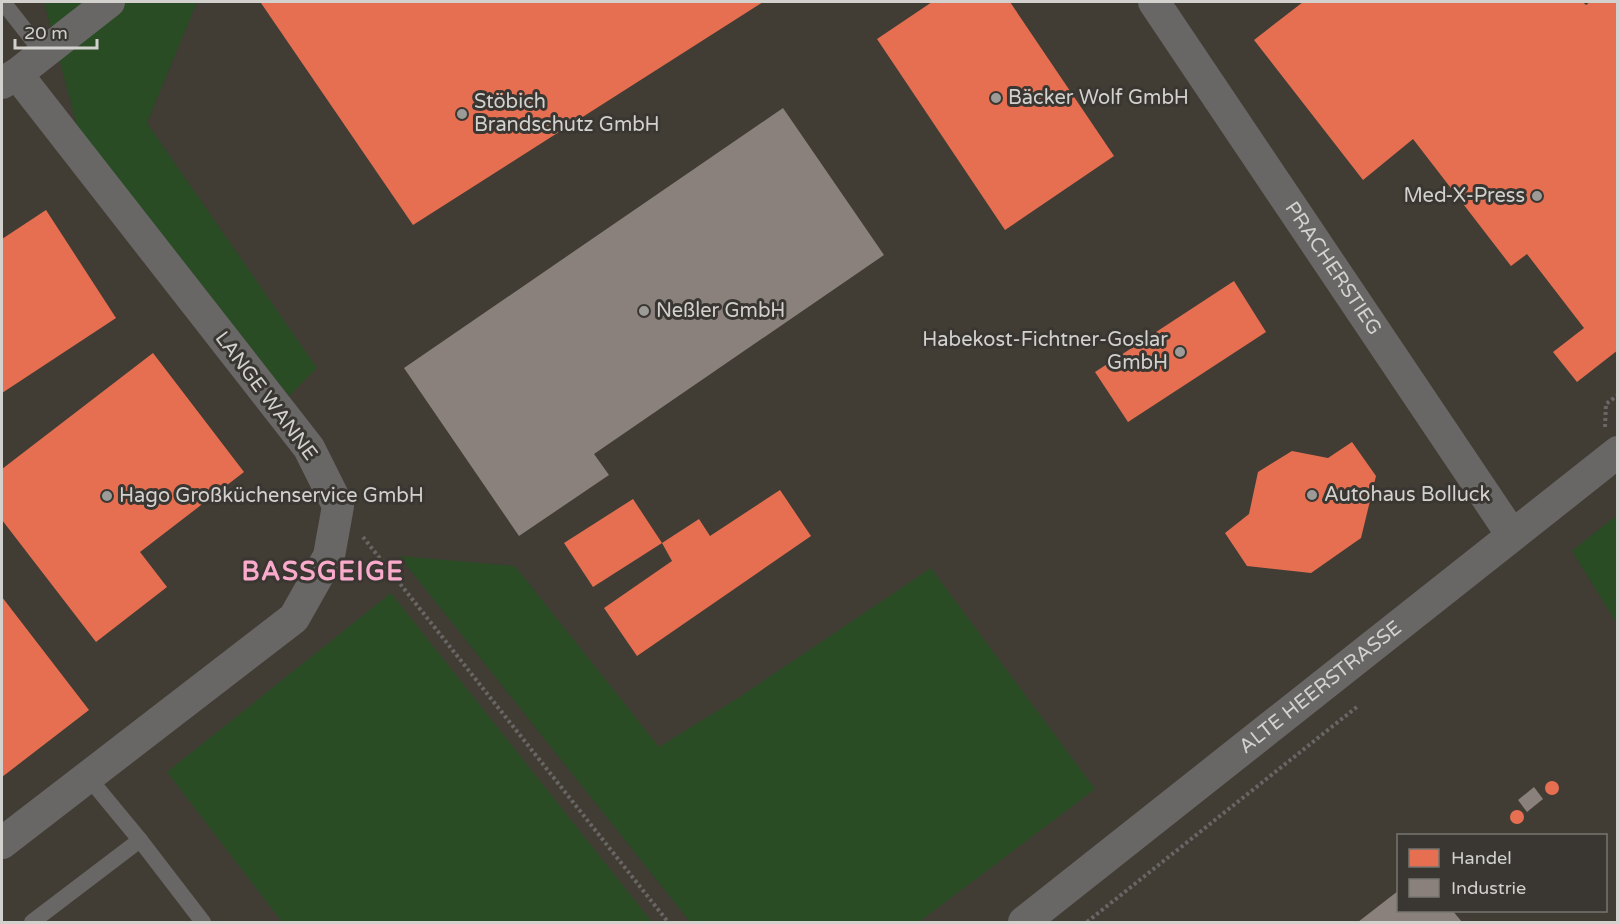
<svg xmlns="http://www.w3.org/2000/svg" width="1619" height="924" viewBox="0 0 1619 924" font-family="'Varela Round',sans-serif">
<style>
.built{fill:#423d34;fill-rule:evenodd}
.green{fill:#2a4c25}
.shops{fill:#e76f51}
.industry{fill:#8a817c}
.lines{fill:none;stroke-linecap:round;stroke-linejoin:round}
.path{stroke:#686766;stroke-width:4;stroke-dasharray:3 3;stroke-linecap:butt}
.service{stroke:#686766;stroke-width:16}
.minor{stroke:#686766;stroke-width:32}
.poi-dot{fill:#9c9b98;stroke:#3a3732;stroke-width:2}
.labels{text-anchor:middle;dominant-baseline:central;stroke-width:6;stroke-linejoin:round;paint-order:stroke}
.poi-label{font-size:20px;fill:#d2d1ce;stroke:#3a3732;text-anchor:start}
.street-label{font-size:20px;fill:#d2d1ce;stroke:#3a3732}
.district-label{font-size:26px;font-weight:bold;letter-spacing:1.5px;fill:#faabcc;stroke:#3a3732}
</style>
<rect width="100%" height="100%" fill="#383634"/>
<path class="built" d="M 2,2 L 44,2 L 77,126 L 289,396 L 316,367 L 147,123 L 197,2 L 1617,2 L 1617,515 L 1572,551 L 1617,624 L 1617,922 L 910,922 L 659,748 L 515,566 L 400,557 L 690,922 L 2,922 ZM 1398,836 L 1606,836 L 1606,910 L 1398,910 Z"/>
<g class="green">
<polygon points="44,2 197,2 147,123 317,368 289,396 77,126"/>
<polygon points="1617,515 1617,624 1572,551"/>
<polygon points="399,556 515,566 659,747 738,698 931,568 1095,789 919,922 690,922"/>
<polygon points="391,593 652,922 282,922 167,772"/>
</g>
<g class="shops">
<polygon points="263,2 763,2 413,225 261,3"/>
<polygon points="932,2 1010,2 1114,156 1005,230 877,39"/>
<polygon points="1303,2 1583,2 1586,5 1590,2 1618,2 1618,350 1577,382 1553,352 1584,328 1527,254 1511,266 1413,139 1363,180 1254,40"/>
<polygon points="46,210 116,318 2,393 2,239"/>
<polygon points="1234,281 1266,332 1128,422 1095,372"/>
<polygon points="153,353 244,472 140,552 167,587 96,642 2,520 2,469"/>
<polygon points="1352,442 1376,476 1361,538 1311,573 1247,566 1225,533 1249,514 1258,472 1292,451 1328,458"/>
<polygon points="780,490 811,536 637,656 604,608 672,561 662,543 699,519 710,536"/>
<polygon points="633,499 662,543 593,587 564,543"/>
<polygon points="2,597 89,710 2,777"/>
<circle cx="1552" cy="788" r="7"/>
<circle cx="1517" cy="817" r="7"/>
</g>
<g class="industry">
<polygon points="783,108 884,255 594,454 609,475 519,536 404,368"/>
<polygon points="1534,787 1543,799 1527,812 1518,800"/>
<polygon points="1398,891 1398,910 1452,910 1462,922 1358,922"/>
</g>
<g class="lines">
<g class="path">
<polyline points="1605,427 1606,404 1618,395"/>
<polyline points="363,537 668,922"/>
<polyline points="1087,922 1358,706"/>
</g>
<g class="service">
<polyline points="3,2 43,53"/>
<polyline points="140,840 203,922"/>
<polyline points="32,922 140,840 88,777"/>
</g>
<g class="minor">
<path id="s1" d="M 1154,2 L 1512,535"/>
<polyline points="2,83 17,74 109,2"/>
<polyline points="2,843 294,618 329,556 338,506 309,448 17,74"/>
<path id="s2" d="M 1024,922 L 1618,452"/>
</g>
</g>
<g class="poi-dot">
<circle cx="996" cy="98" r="6"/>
<circle cx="462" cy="114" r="6"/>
<circle cx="1537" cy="196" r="6"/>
<circle cx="644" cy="311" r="6"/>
<circle cx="1180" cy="352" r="6"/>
<circle cx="1312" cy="495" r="6"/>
<circle cx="107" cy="496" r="6"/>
</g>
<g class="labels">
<g class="poi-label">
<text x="1008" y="98">Bäcker Wolf GmbH</text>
<text x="474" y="102">Stöbich<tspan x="474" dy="23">Brandschutz GmbH</tspan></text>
<text x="1525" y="196" text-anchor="end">Med-X-Press</text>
<text x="656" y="311">Neßler GmbH</text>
<text x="1168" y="340" text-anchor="end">Habekost-Fichtner-Goslar<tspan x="1168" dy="23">GmbH</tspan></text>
<text x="1324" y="495">Autohaus Bolluck</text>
<text x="119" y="496">Hago Großküchenservice GmbH</text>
</g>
<g class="street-label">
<text stroke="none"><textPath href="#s1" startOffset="321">PRACHERSTIEG</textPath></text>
<text transform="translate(266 396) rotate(53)">LANGE WANNE</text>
<text stroke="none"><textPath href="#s2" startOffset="378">ALTE HEERSTRASSE</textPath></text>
</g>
<g class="district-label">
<text x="323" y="571">BASSGEIGE</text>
</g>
</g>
<rect width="1619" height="924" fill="none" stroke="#d2d1ce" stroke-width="6"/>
<rect x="1397" y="834" width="210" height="78" fill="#3a3732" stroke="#777570" stroke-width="1.5"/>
<rect x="1409" y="849" width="30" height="18" fill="#e76f51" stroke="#777570" stroke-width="1.5"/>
<text x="1451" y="864" font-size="18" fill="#d2d1ce">Handel</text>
<rect x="1409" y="879" width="30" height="18" fill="#8a817c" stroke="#777570" stroke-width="1.5"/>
<text x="1451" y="894" font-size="18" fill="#d2d1ce">Industrie</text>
<path d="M15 39v9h82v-9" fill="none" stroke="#d2d1ce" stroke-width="3"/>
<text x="24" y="39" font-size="18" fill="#d2d1ce" stroke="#3a3732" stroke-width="4.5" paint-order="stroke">20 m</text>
</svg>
